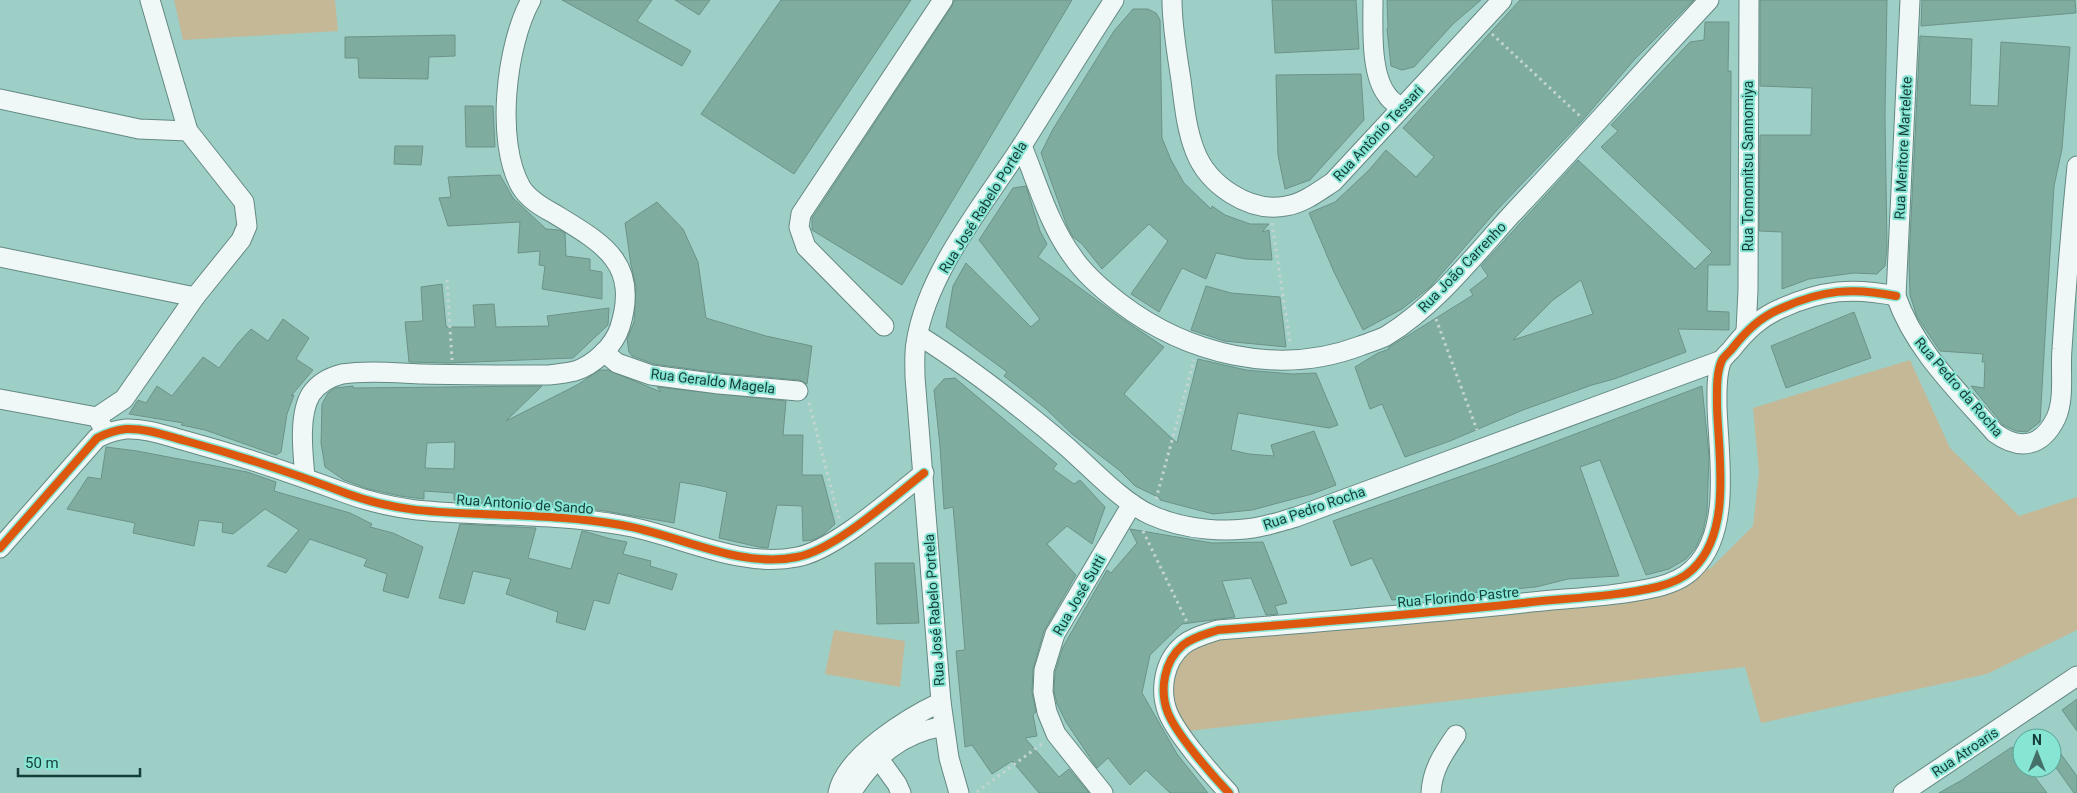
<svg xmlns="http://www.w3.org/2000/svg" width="2077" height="793" viewBox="0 0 2077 793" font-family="Roboto,sans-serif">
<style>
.green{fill:#c5b897}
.building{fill:#7ead9f;stroke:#6d9288;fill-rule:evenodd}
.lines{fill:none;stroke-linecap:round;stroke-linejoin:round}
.minor-casing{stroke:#648983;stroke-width:21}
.path{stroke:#c3d4d1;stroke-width:3;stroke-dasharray:2.5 4;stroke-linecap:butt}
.minor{stroke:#f0f8f7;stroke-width:19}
.cycleway-casing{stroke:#87e5d4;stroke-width:11}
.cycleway{stroke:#dd580e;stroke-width:8}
.labels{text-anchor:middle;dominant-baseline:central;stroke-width:4;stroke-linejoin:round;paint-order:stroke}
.street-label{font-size:14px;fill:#153d37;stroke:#87e5d4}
</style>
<rect width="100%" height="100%" fill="#9dcfc7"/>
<g class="green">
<polygon points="174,0 335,0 338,31 183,40"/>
<polygon points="1910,360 1950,448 2019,516 2077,497 2077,630 1987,674 1761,723 1745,667 1180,732 1164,696 1182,646 1218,630 1677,579 1711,568 1753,526 1759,472 1753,408"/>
<polygon points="834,630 905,641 900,687 825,674"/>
</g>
<g class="building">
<polygon points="562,0 652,0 637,21 691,51 682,66"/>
<polygon points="675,0 710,0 699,15"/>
<polygon points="781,0 911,0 794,174 701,114"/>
<polygon points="954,0 1072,0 902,285 812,230 812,218 952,6"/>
<polygon points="1272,0 1356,0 1359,49 1275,53"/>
<polygon points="1387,0 1481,0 1453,24 1414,67 1402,70 1391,66 1387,29 1388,28"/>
<polygon points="1520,0 1694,0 1634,60 1581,122 1496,211 1430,287 1402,309 1363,330 1334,272 1309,213 1335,202 1369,170 1386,150 1416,177 1434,157 1403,128"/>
<polygon points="1760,0 1887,0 1885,115 1887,248 1885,266 1877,274 1854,273 1809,279 1782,289 1782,232 1759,231 1760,135 1811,135 1812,88 1760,86"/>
<polygon points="1922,0 2075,0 2076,13 1921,26"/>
<polygon points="1133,9 1148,9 1156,13 1160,20 1162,138 1171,160 1184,183 1211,209 1212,206 1225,215 1250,224 1269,224 1262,232 1269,230 1272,260 1246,259 1216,253 1206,279 1182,268 1159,312 1131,294 1168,241 1149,224 1102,269 1082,244 1073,237 1067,226 1041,153 1053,129 1114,31"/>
<path d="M 1705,22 L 1729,22 L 1728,71 L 1731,71 L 1731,92 L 1730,265 L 1708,265 L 1707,311 L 1729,312 L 1729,330 L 1678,329 L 1686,352 L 1614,379 L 1592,385 L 1523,410 L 1450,441 L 1405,457 L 1382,404 L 1370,409 L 1355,367 L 1378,353 L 1389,349 L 1388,348 L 1473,295 L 1470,290 L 1488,276 L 1481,266 L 1578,160 L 1695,269 L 1712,252 L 1601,147 L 1618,131 L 1611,125 L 1690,42 L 1704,40 ZM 1581,280 L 1593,314 L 1513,340 L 1553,300 Z"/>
<polygon points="455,35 455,56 429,57 428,79 359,78 358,58 345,58 345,37"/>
<polygon points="1920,36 1972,39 1970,105 1998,106 2001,42 2070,47 2062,149 2054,186 2040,422 2027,432 2016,431 2003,425 1971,386 1984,388 1985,362 1982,362 1983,354 1940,351 1917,317 1910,295 1909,260"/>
<polygon points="1361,74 1364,120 1310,180 1285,189 1278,155 1276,75"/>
<polygon points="465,106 493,106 495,147 466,147"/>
<polygon points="395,146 423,146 421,165 394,164"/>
<polygon points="500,175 513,198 546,229 559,230 565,233 566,256 590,259 590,270 602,272 602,299 542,289 545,266 539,265 540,251 518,253 520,222 448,226 439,198 451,197 448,177"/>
<polygon points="1026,186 1040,231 1047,244 1038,257 1121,318 1164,347 1124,394 1177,443 1198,359 1246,370 1292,374 1316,373 1338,425 1329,428 1238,413 1231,450 1249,454 1274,456 1271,445 1314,431 1336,485 1312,494 1252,510 1213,514 1160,500 1160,498 1135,486 1119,470 1072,434 1045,408 1004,376 1007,372 946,327 953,286 966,263 1031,327 1040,319 979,240 1013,188"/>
<polygon points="657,202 683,229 698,262 706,318 766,336 812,346 807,384 799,380 720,373 654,364 632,356 629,352 627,339 634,322 636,286 631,265 625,223"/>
<polygon points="442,284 446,327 475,327 473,305 494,304 496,327 549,326 547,316 609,308 608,325 573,358 449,363 409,362 405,322 423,321 421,287"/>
<polygon points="1206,286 1231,293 1280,297 1286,347 1224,341 1191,330"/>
<polygon points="1854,312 1871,358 1786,388 1771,346"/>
<polygon points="283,319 309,338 296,359 313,370 291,396 294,395 287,414 281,452 276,455 205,430 181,425 183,423 129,414 138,400 146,403 157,386 172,396 203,357 219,368 238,343 251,329 268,341"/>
<path d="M 600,370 L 608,370 L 661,392 L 657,387 L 786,401 L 783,435 L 803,435 L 802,475 L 822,475 L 835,524 L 823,535 L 813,540 L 803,541 L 802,506 L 777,505 L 768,548 L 759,547 L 719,538 L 727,492 L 702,486 L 680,482 L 674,523 L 605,511 L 523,501 L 522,504 L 466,502 L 454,500 L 454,493 L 424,491 L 424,499 L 400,496 L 368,489 L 344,480 L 325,467 L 321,443 L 322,404 L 328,393 L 335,388 L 353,386 L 353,388 L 542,386 L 506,421 L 577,385 ZM 455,442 L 454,469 L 425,468 L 427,443 Z"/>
<polygon points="955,378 1057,464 1053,469 1074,484 1080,480 1105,507 1092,544 1067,526 1047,544 1076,575 1044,631 1033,669 1032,692 1036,712 1033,715 1037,736 1025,738 1059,777 1069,769 1089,793 1039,793 1012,761 992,774 972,745 965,747 956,651 965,650 955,528 953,507 944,509 940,446 934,390 944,379"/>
<polygon points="1702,386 1709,456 1707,512 1703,531 1696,547 1686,559 1669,569 1646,575 1600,460 1580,467 1619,576 1568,579 1536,587 1392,600 1372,558 1351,566 1333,521 1496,464"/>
<polygon points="106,447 137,451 247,472 276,482 274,491 350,513 372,524 370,527 393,533 423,547 408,598 383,591 387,574 364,566 367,559 310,539 286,573 267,566 299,530 265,509 233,534 222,532 223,523 199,520 194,546 133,533 135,523 67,509 88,477 101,479"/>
<polygon points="460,524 536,528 528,558 571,569 582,531 587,532 611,539 627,542 623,554 651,561 650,566 677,574 672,590 618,573 609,604 594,600 585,630 556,622 558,612 506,594 511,579 473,571 464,604 439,598"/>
<polygon points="1130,529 1212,543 1263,542 1287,603 1275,606 1278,614 1266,615 1251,578 1222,581 1235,617 1182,624 1150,655 1142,693 1177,754 1208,793 1170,793 1146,770 1130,785 1108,758 1097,768 1066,722 1057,704 1054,691 1055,672 1063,647 1107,570 1111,573 1137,543"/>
<polygon points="875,563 914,563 919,623 877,624"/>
<polygon points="2077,699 2077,731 2062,710"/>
<polygon points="2052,742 2077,776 2077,793 2074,793 2052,762"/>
<polygon points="2012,747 2022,760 2022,768 2028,768 2047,793 1939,793 1962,780"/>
</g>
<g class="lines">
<g class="minor-casing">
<g id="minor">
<path d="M 1172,0 C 1172,26 1177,54 1181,80 C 1184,103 1186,128 1195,151 C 1208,185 1249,213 1286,206 C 1304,203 1319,191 1333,182 L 1502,0"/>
<path d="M 1373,0 C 1373,27 1370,73 1387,95 C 1390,100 1396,104 1401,108"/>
<path d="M 1910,0 L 1896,296 C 1914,349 1958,391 1995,433 C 2020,451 2042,447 2056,418 C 2065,398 2060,371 2062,349 C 2066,288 2071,227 2077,166"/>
<polyline points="0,99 139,129 188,131"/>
<path d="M 1022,146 C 1037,182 1049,225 1073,257 C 1085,275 1103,290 1120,303 C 1187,354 1278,377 1360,346 C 1368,343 1378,340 1386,336 C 1435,306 1473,257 1511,215 C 1578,144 1643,71 1709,0"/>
<polyline points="0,257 195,297"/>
<polyline points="884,326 806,247 799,227 801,214 943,0"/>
<polyline points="1746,331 1748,290 1749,0"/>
<path d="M 918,335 C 971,368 1019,406 1066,446 C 1091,468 1122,502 1151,515 C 1184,530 1229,534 1263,526 C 1274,524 1285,520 1296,517 L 1722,360"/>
<polyline points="604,352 617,363 651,375 719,384 798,391"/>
<polyline points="0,399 97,417 103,428"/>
<polyline points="97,417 124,399 195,297 241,240 247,226 244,202 188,131 150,0"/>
<path d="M 305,477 C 303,454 298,415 311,394 C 318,384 330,377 342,374 C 368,370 397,373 423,374 C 465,375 507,375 549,375 C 558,374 567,373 575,371 C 594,365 614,346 620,327 C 640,262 602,243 553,213 C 542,207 528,199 521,187 C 495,142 506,45 531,0"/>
<path d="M 0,548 L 97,438 C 107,433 115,430 126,429 C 146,428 167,436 186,441 C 241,456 295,474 348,494 C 395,511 433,512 482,514 C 529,516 575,517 621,525 C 677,534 739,569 797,557 C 835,550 892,498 924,473"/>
<polyline points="871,748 897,784 901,793"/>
<path d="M 838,793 C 845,756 909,717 941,702"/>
<path d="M 851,793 C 875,756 900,734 944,726"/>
<path d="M 959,793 L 949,758 L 941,702 L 915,377 C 915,366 914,354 916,343 C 927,272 984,204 1023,144 C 1053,96 1083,48 1114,0"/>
<polyline points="1103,793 1056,734 1047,712 1043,692 1044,670 1055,634 1132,504"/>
<path d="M 1229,793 C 1212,775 1177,735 1168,713 C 1159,690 1164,661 1183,645 C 1193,637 1206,634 1218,630 C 1320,622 1422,614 1523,603 C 1567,598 1614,597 1657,587 C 1669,584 1684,578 1693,569 C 1733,531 1718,454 1717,405 C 1717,391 1716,373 1722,360 C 1724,357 1728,353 1731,350 C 1746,331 1760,317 1782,308 C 1822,290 1853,287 1896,296"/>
<path d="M 1431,793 C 1432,770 1443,754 1456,735"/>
<polyline points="1903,793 2077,676"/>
</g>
</g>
<g class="path">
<polyline points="1492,34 1581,117"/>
<polyline points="1272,223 1290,342"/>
<polyline points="447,280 452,360"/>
<polyline points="1436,319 1477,430"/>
<polyline points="809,403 839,518"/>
<polyline points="1156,499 1194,360"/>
<polyline points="1143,531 1188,624"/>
<polyline points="977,792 1043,743"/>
</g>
<use href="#minor" class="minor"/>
<g class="cycleway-casing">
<g id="cycleway">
<path d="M 0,548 L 97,438 C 107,433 115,430 126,429 C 146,428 167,436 186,441 C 241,456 295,474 348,494 C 395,511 433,512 482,514 C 529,516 575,517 621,525 C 677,534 739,569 797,557 C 835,550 892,498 924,473"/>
<path d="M 1229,793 C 1212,775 1177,735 1168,713 C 1159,690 1164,661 1183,645 C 1193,637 1206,634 1218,630 C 1320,622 1422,614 1523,603 C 1567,598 1614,597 1657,587 C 1669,584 1684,578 1693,569 C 1733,531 1718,454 1717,405 C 1717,391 1716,373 1722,360 C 1724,357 1728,353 1731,350 C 1746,331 1760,317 1782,308 C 1822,290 1853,287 1896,296"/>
</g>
</g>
<use href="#cycleway" class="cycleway"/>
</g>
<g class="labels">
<g class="street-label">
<text transform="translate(1378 133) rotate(-47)">Rua Antônio Tessari</text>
<text transform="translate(1903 148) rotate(-87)">Rua Meritore Martelete</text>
<text transform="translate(1748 166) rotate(-90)">Rua Tomomitsu Sannomiya</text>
<text transform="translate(983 207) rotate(-58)">Rua José Rabelo Portela</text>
<text transform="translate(1462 267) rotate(-46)">Rua João Carrenho</text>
<text transform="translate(713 381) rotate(7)">Rua Geraldo Magela</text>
<text transform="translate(1959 387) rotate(49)">Rua Pedro da Rocha</text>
<text transform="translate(525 504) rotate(4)">Rua Antonio de Sando</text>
<text transform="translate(1314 508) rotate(-19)">Rua Pedro Rocha</text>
<text transform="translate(1079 595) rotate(-60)">Rua José Sutti</text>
<text transform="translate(1458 597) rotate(-5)">Rua Florindo Pastre</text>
<text transform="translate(934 610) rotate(-94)">Rua José Rabelo Portela</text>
<text transform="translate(1965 752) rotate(-34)">Rua Atroaris</text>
</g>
</g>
<g transform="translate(2037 753)"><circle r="24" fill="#87e5d4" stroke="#59a295"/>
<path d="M0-4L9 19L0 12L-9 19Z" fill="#457069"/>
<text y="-8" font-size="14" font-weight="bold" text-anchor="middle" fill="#153d37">N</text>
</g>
<path d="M18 768v8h122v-8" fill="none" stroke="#153d37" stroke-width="2.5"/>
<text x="25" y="768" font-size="15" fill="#153d37" stroke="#87e5d4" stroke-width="4" paint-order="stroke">50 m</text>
</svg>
